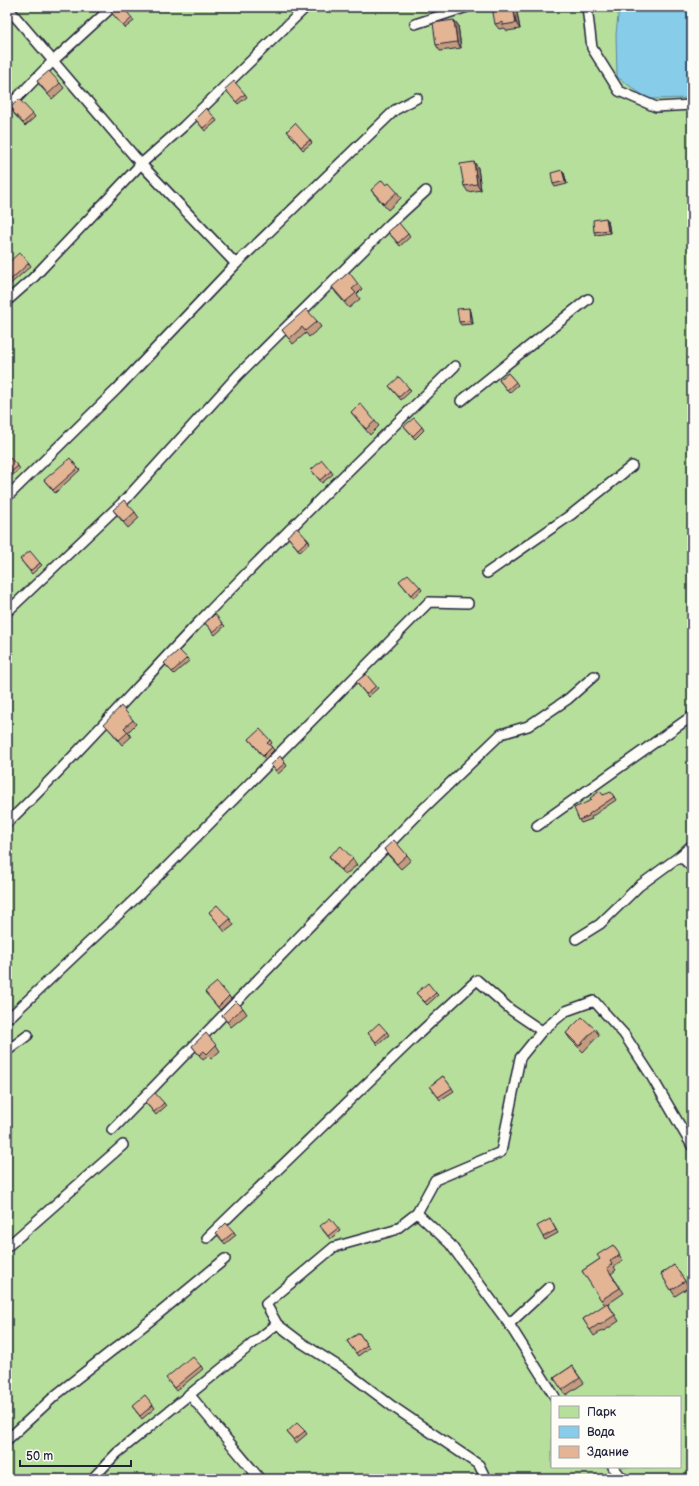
<svg xmlns="http://www.w3.org/2000/svg" width="699" height="1486" viewBox="0 0 699 1486" font-family="'Balsamiq Sans',sans-serif">
<style>
.green{fill:#b6df9c;stroke:#6c806c;fill-rule:evenodd}
.water{fill:#87cce8;stroke:#5f88a3}
.lines{fill:none;stroke-linecap:round;stroke-linejoin:round}
.lane-casing{stroke:#22223b;stroke-width:12}
.lane{stroke:#fdfcf7;stroke-width:9}
.wall{fill:#c39c7f;stroke:#22223b}
.shaded-wall{fill:#9f7f68;stroke:#22223b}
.building{fill:#e3b594;stroke:#22223b}
</style>
<rect width="100%" height="100%" fill="#fdfcf7"/>
<filter id="ink" filterUnits="userSpaceOnUse"><feTurbulence type="fractalNoise" baseFrequency=".025" numOctaves="2"/><feDisplacementMap in="SourceGraphic" scale="8" xChannelSelector="R" yChannelSelector="G"/><feConvolveMatrix kernelMatrix="1 2 1 2 8 2 1 2 1" color-interpolation-filters="sRGB"/></filter>
<g filter="url(#ink)">
<path class="green" d="M 7,7 L 692,7 L 692,1479 L 7,1479 ZM 552,1397 L 680,1397 L 680,1467 L 552,1467 Z"/>
<polygon class="water" points="619,7 692,7 692,98 648,99 617,77 616,34"/>
<g class="lines">
<g class="lane-casing">
<g id="lane">
<polyline points="7,7 141,164 236,264"/>
<polyline points="587,7 592,48 619,91 656,107 692,105"/>
<polyline points="415,24 467,7"/>
<polyline points="7,108 53,61 112,7"/>
<polyline points="7,301 33,278 141,164 184,126 306,7"/>
<polyline points="461,401 588,299"/>
<polyline points="7,497 117,389 236,264 395,110 417,98"/>
<polyline points="487,573 572,514 632,466"/>
<polyline points="7,612 126,499 238,375 390,224 426,191"/>
<path d="M 7,823 C 73,760 133,691 196,625 C 281,537 368,451 455,366"/>
<polyline points="537,826 692,716"/>
<polyline points="680,856 692,867"/>
<polyline points="576,939 600,924 639,886 680,856 692,845"/>
<polyline points="11,1016 139,895 429,602 468,603"/>
<polyline points="7,1051 28,1035"/>
<polyline points="112,1130 422,810 501,734 528,726 568,699 594,676"/>
<polyline points="417,1213 450,1244 509,1324 555,1397"/>
<polyline points="207,1238 414,1038 477,980 511,1010 542,1031"/>
<polyline points="7,1247 123,1145"/>
<polyline points="509,1324 549,1287"/>
<polyline points="189,1394 260,1479"/>
<polyline points="7,1440 57,1394 151,1320 225,1259"/>
<polyline points="613,1467 623,1479"/>
<polyline points="92,1479 117,1453 277,1324"/>
<polyline points="486,1479 479,1465 392,1406 343,1369 302,1343 277,1324 266,1304 334,1247 395,1230 417,1213 435,1180 501,1152 520,1058 542,1031 566,1011 594,1001 624,1034 650,1074 692,1146"/>
</g>
</g>
<use href="#lane" class="lane"/>
</g>
<g class="wall">
<polygon points="516,7 520,29 507,31 505,28 499,29 495,24"/>
<polygon points="111,12 132,18 134,21 125,28"/>
<polygon points="454,20 458,25 461,48 440,51 436,45"/>
<polygon points="37,81 60,83 64,88 52,99 41,87"/>
<polygon points="7,85 13,93 7,99"/>
<polygon points="225,89 245,94 247,97 238,104"/>
<polygon points="11,107 33,114 35,117 25,126 15,115 13,112 14,111"/>
<polygon points="215,118 217,121 205,131 195,119"/>
<polygon points="287,131 310,140 312,143 303,150"/>
<polygon points="474,162 478,168 481,190 468,192 464,186"/>
<polygon points="564,173 567,184 555,187 553,184"/>
<polygon points="386,185 397,192 401,198 388,210 375,195 371,190"/>
<polygon points="608,221 610,233 596,235 594,232"/>
<polygon points="388,232 408,234 410,237 400,246"/>
<polygon points="29,263 31,266 7,287 7,264"/>
<polygon points="358,284 362,289 357,294 360,299 349,308 336,293 332,287"/>
<polygon points="471,311 473,324 461,325 459,322"/>
<polygon points="317,321 321,327 309,337 306,333 293,344 282,330"/>
<polygon points="508,373 518,385 509,393 499,380"/>
<polygon points="389,386 409,388 411,391 401,400"/>
<polygon points="351,412 375,421 379,426 370,435 355,417"/>
<polygon points="404,426 422,427 424,430 415,439"/>
<polygon points="7,460 18,466 20,469 7,480"/>
<polygon points="78,468 80,470 55,493 44,480"/>
<polygon points="311,470 331,471 333,474 322,483"/>
<polygon points="113,510 135,512 139,518 128,528 117,515"/>
<polygon points="287,536 308,540 310,543 300,552"/>
<polygon points="20,559 40,563 42,565 32,574"/>
<polygon points="399,581 420,587 422,590 413,598"/>
<polygon points="205,623 223,624 225,626 215,635"/>
<polygon points="187,658 189,661 174,674 164,663"/>
<polygon points="356,682 376,686 378,688 368,697"/>
<polygon points="133,720 136,724 128,732 131,737 122,745 108,728 104,724"/>
<polygon points="249,739 270,740 272,743 270,745 274,750 265,759"/>
<polygon points="285,763 287,766 278,774 271,765"/>
<polygon points="603,795 613,795 616,800 591,817 592,819 581,823 579,820"/>
<polygon points="384,849 407,855 411,860 401,869 388,855"/>
<polygon points="329,856 353,859 357,865 345,875 333,862"/>
<polygon points="209,912 230,919 234,925 225,932"/>
<polygon points="205,992 229,996 231,999 220,1010"/>
<polygon points="416,993 436,993 438,995 427,1005"/>
<polygon points="243,1008 247,1014 231,1027 222,1015"/>
<polygon points="595,1029 599,1035 583,1052 570,1039 566,1033"/>
<polygon points="387,1032 389,1035 378,1045 368,1033"/>
<polygon points="216,1045 220,1051 211,1059 208,1056 203,1060 192,1046"/>
<polygon points="443,1076 454,1091 440,1100 430,1086"/>
<polygon points="145,1102 164,1103 166,1106 156,1115"/>
<polygon points="550,1219 558,1233 545,1240 543,1237"/>
<polygon points="338,1228 340,1231 330,1239 322,1229"/>
<polygon points="234,1232 236,1235 225,1244 218,1236"/>
<polygon points="613,1245 623,1261 614,1267 616,1270 611,1274 624,1293 608,1304 619,1321 604,1331 603,1330 594,1336 583,1319 605,1305 582,1271 600,1259"/>
<polygon points="674,1265 689,1287 675,1296 661,1274"/>
<polygon points="359,1333 369,1348 358,1356 347,1341"/>
<polygon points="201,1366 203,1369 176,1391 168,1381"/>
<polygon points="572,1366 584,1383 566,1395 554,1378"/>
<polygon points="153,1405 155,1408 142,1419 132,1406"/>
<polygon points="305,1431 307,1434 296,1443 287,1432"/>
</g>
<g class="shaded-wall">
<polygon points="513,7 516,7 520,29 516,23"/>
<polygon points="454,20 458,25 461,48 457,42"/>
<polygon points="474,162 478,168 481,190 477,184"/>
<polygon points="562,170 564,173 567,184 565,181"/>
<polygon points="606,218 608,221 610,233 608,230"/>
<polygon points="469,308 471,311 473,324 470,321"/>
</g>
<g class="building">
<polygon points="117,7 123,7 132,18 123,26 111,12"/>
<polygon points="492,7 513,7 516,23 503,25 503,22 495,24"/>
<polygon points="454,20 457,42 436,45 433,23"/>
<polygon points="49,71 60,83 48,94 37,81"/>
<polygon points="234,81 245,94 236,102 225,89"/>
<polygon points="7,85 11,90 7,94"/>
<polygon points="19,99 33,114 23,123 13,112 14,111 11,107"/>
<polygon points="206,108 215,118 203,128 195,119"/>
<polygon points="295,123 310,140 301,147 287,131"/>
<polygon points="474,162 477,184 464,186 460,164"/>
<polygon points="562,170 565,181 553,184 551,173"/>
<polygon points="382,180 386,185 389,183 397,192 384,204 371,190"/>
<polygon points="606,218 608,230 594,232 593,220"/>
<polygon points="399,223 408,234 398,243 388,232"/>
<polygon points="20,252 29,263 7,283 7,264"/>
<polygon points="349,272 358,284 352,289 356,293 345,302 332,287"/>
<polygon points="469,308 470,321 459,322 457,309"/>
<polygon points="306,309 317,321 305,331 302,327 289,339 282,330"/>
<polygon points="508,373 516,382 507,390 499,380"/>
<polygon points="399,377 409,388 399,397 389,386"/>
<polygon points="360,403 375,421 366,429 351,412"/>
<polygon points="414,418 422,427 413,436 404,426"/>
<polygon points="10,458 18,466 7,475 7,460"/>
<polygon points="70,458 78,468 53,490 44,480"/>
<polygon points="322,460 331,471 320,480 311,470"/>
<polygon points="124,500 135,512 124,522 113,510"/>
<polygon points="297,528 308,540 298,549 287,536"/>
<polygon points="30,551 40,563 30,571 20,559"/>
<polygon points="408,574 420,587 411,595 399,581"/>
<polygon points="215,614 223,624 213,632 205,623"/>
<polygon points="179,650 187,658 172,672 164,663"/>
<polygon points="366,674 376,686 366,694 356,682"/>
<polygon points="121,706 133,720 124,728 128,732 119,740 104,724"/>
<polygon points="260,729 270,740 267,743 272,747 263,756 249,739"/>
<polygon points="280,756 285,763 276,771 271,765"/>
<polygon points="600,791 603,795 611,792 614,797 589,814 589,816 579,820 574,808 592,800 590,798"/>
<polygon points="394,840 407,855 397,864 384,849"/>
<polygon points="341,846 353,859 341,870 329,856"/>
<polygon points="217,905 230,919 221,927 209,912"/>
<polygon points="217,982 229,996 218,1007 205,992"/>
<polygon points="428,983 436,993 425,1002 416,993"/>
<polygon points="236,1001 243,1008 227,1022 222,1015"/>
<polygon points="582,1017 595,1029 579,1046 566,1033"/>
<polygon points="379,1023 387,1032 376,1042 368,1033"/>
<polygon points="206,1033 216,1045 207,1054 204,1051 199,1055 192,1046"/>
<polygon points="443,1076 452,1088 438,1097 430,1086"/>
<polygon points="155,1093 164,1103 154,1112 145,1102"/>
<polygon points="330,1218 338,1228 328,1236 320,1226"/>
<polygon points="550,1219 556,1230 543,1237 537,1226"/>
<polygon points="226,1223 234,1232 223,1241 216,1233"/>
<polygon points="613,1245 620,1255 610,1261 612,1264 607,1268 620,1288 601,1300 582,1271 600,1259 597,1255"/>
<polygon points="674,1265 685,1281 671,1290 661,1274"/>
<polygon points="607,1303 615,1315 600,1325 599,1324 590,1330 583,1319"/>
<polygon points="359,1333 367,1345 356,1353 347,1341"/>
<polygon points="192,1356 201,1366 174,1388 166,1378"/>
<polygon points="572,1366 580,1378 562,1390 554,1378"/>
<polygon points="145,1395 153,1405 140,1416 132,1406"/>
<polygon points="297,1423 305,1431 294,1440 287,1432"/>
</g>
</g>
<rect width="699" height="1486" fill="none" stroke="#fdfcf7" stroke-width="24"/>
<rect x="12" y="12" width="675" height="1462" fill="none" stroke="#22223b" stroke-width="1.5" filter="url(#ink)"/>
<rect x="551" y="1396" width="130" height="72" fill="#fdfcf7" stroke="#a5a5ac"/>
<rect x="559" y="1406" width="20" height="12" fill="#b6df9c" stroke="#a5a5ac"/>
<text x="587" y="1416" font-size="12" fill="#22223b">Парк</text>
<rect x="559" y="1426" width="20" height="12" fill="#87cce8" stroke="#a5a5ac"/>
<text x="587" y="1436" font-size="12" fill="#22223b">Вода</text>
<rect x="559" y="1446" width="20" height="12" fill="#e3b594" stroke="#a5a5ac"/>
<text x="587" y="1456" font-size="12" fill="#22223b">Здание</text>
<path d="M20 1460v6h111v-6" fill="none" stroke="#22223b" stroke-width="2"/>
<text x="26" y="1460" font-size="12" fill="#22223b" stroke="#fdfcf7" stroke-width="3" paint-order="stroke">50 m</text>
</svg>
